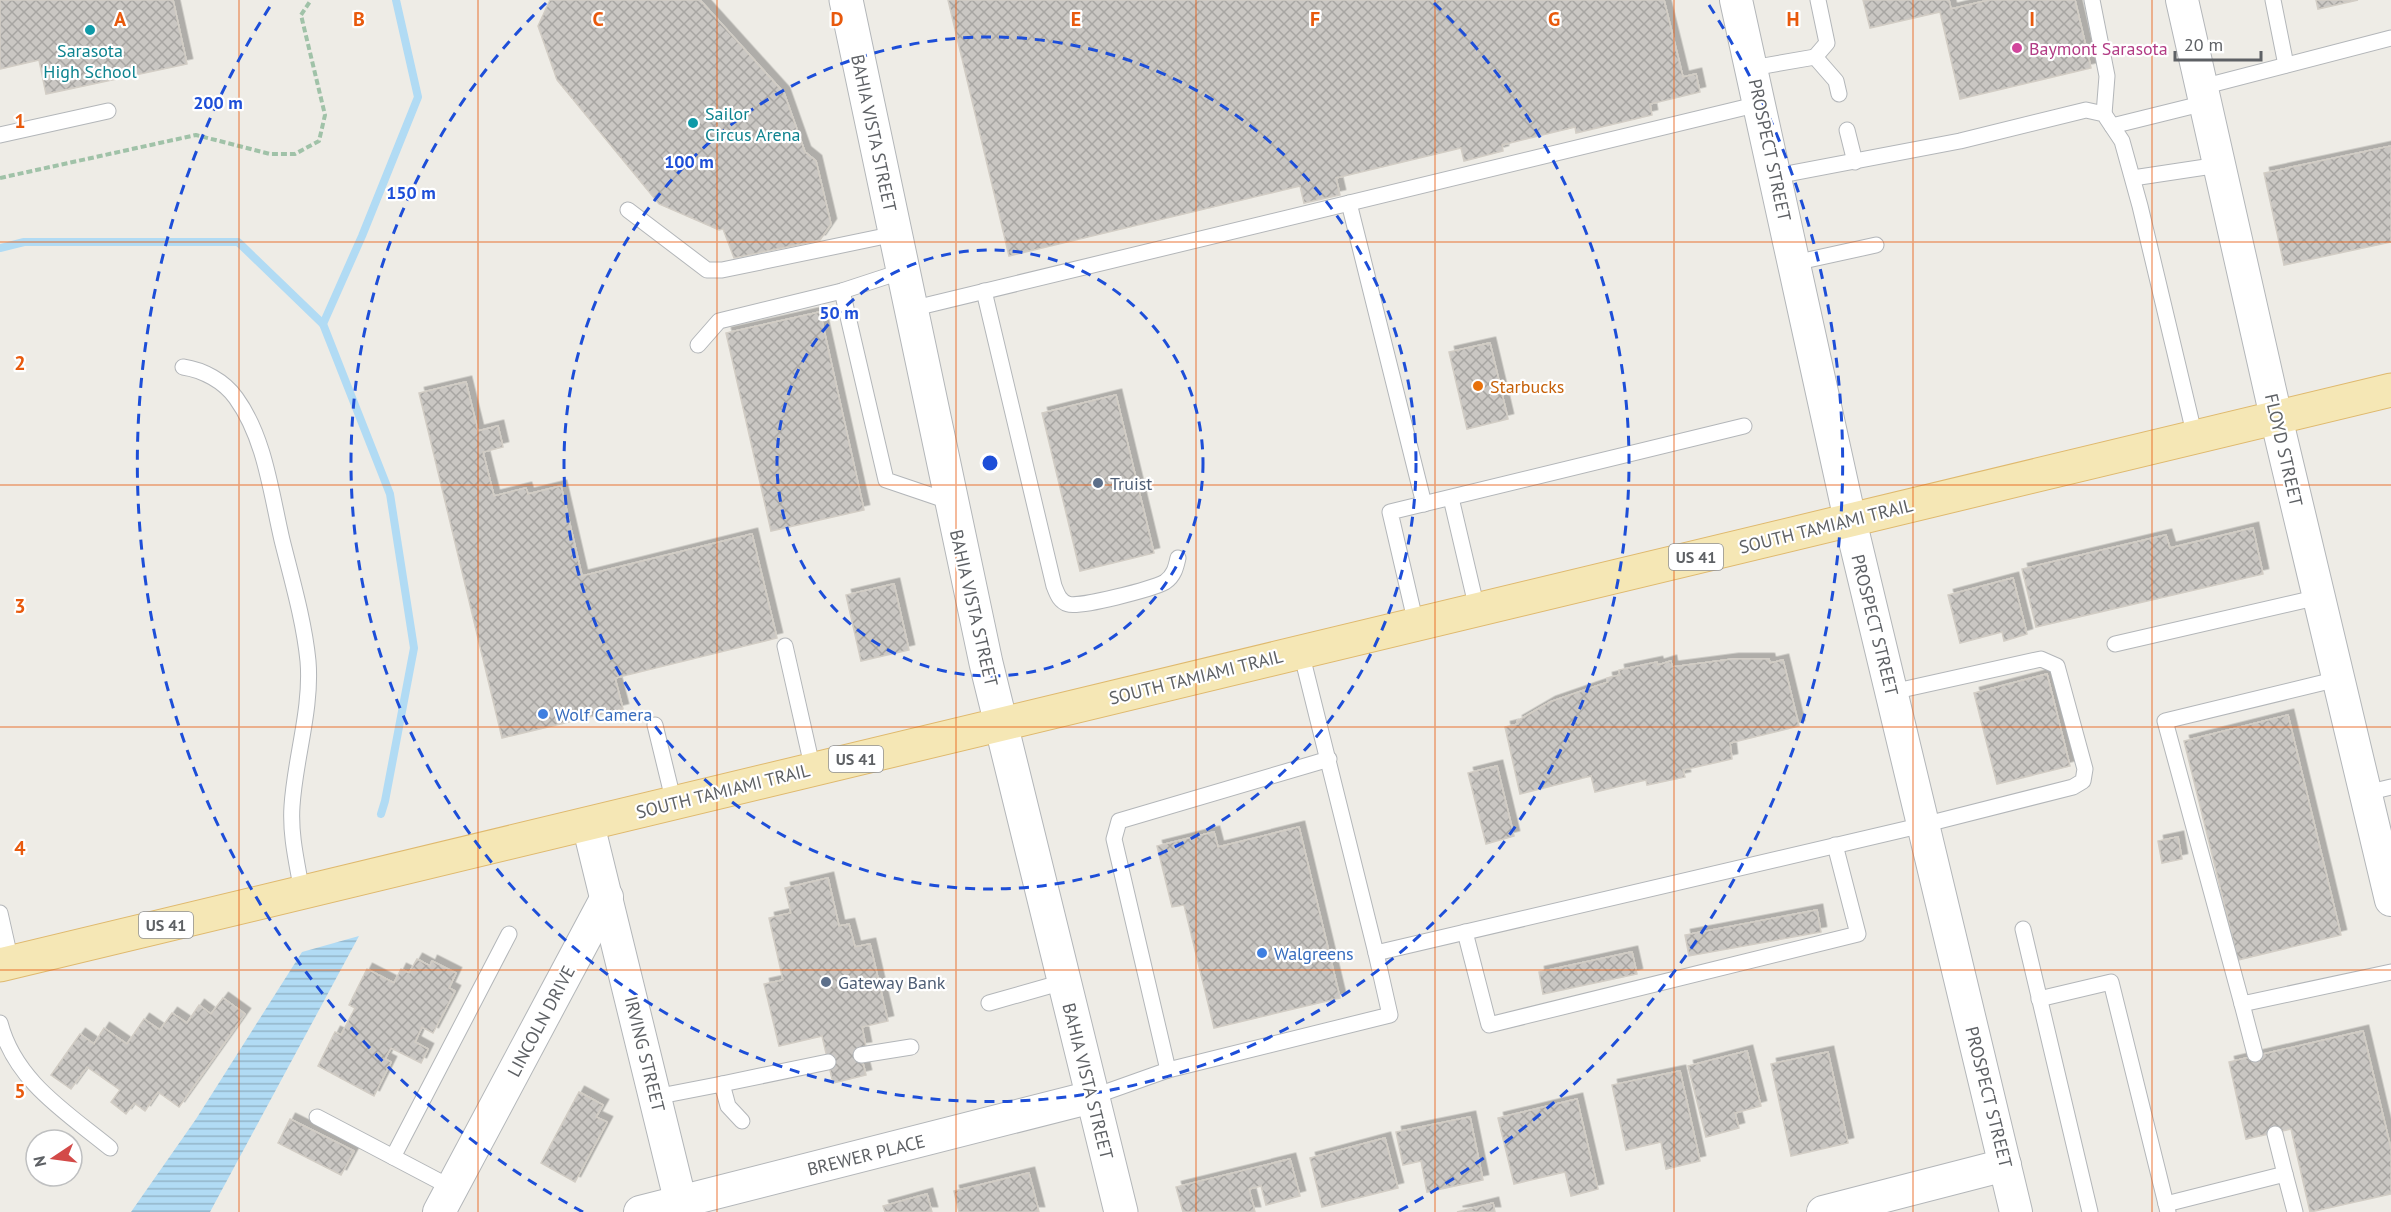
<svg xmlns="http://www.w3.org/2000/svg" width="2391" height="1212" viewBox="0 0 2391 1212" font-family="'PT Sans',sans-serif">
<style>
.water{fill:url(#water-rules)}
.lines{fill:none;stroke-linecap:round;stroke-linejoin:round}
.stream{stroke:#b1dbf4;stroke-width:8}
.building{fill:url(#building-cross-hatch);stroke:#d2cdc5;stroke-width:1.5;filter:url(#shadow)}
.service-casing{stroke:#b3b6b9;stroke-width:17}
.minor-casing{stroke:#b3b6b9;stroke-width:34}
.tertiary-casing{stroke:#b3b6b9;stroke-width:35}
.primary-casing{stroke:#dfb96e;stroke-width:35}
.path{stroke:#a0c2a8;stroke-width:4;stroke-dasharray:6 3;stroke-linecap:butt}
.service{stroke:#fff;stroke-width:15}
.minor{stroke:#fff;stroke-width:32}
.tertiary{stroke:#fff;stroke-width:33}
.primary{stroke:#f5e7b5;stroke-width:33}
.grid{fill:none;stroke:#e8590c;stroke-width:1.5;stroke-opacity:0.55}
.ring{fill:none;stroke:#1d4ed8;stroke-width:3;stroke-dasharray:10 8}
.culture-dot{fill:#0f9aa8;stroke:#fff;stroke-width:2}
.hotel-dot{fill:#d1479c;stroke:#fff;stroke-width:2}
.food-dot{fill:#e8710a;stroke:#fff;stroke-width:2}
.service-dot{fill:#5c6f8a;stroke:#fff;stroke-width:2}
.shop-dot{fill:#3f7fe0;stroke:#fff;stroke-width:2}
.labels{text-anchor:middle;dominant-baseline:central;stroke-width:4.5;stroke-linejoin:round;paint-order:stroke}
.shield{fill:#fff;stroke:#8e9093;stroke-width:1.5}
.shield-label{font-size:16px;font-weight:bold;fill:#5e6165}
.hotel-label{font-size:18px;fill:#b23c85;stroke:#fff;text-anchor:start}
.culture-label{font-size:18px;fill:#0d838f;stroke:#fff}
.street-label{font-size:18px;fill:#5e6165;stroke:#fff}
.food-label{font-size:18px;fill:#c56008;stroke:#fff;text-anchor:start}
.service-label{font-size:18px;fill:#4e5e75;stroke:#fff;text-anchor:start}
.shop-label{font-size:18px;fill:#366cbe;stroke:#fff;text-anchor:start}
.grid-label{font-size:20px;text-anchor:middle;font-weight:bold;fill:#e8590c;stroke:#fff;stroke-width:4.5;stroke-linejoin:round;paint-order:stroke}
.centre{fill:#1d4ed8;stroke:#fff;stroke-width:3}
.ring-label{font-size:18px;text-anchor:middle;font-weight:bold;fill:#1d4ed8;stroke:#fff;stroke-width:4.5;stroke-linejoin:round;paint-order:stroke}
</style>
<defs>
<pattern id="water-rules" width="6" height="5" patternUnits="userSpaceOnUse" patternTransform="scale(1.5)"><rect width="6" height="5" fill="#b1dbf4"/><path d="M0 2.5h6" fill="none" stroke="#93b5c9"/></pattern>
<pattern id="building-cross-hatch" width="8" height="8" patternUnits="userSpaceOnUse" patternTransform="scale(1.5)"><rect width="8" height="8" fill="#cac7c3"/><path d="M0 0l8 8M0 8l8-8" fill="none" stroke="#a7a5a2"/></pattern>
<filter id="shadow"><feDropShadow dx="5.5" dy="-5.5" stdDeviation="0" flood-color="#0004"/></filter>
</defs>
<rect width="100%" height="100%" fill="#eeece6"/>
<polygon class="water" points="359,936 210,1212 131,1212 196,1119 302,952"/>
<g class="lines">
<g class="stream">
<polyline points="0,248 24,242 238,242 323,324 390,494 414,648 385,801 381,814"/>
<polyline points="323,324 362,236 418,97 396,0"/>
</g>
</g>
<g class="building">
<polygon points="0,0 173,0 187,64 46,94 39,60 0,69"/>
<polygon points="550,0 700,0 784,93 805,152 816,161 831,224 820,240 734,258 723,229 719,230 659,204 557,80 538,26"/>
<polygon points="948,0 1664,0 1683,77 1696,74 1700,92 1650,104 1652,115 1576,133 1575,127 1502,145 1503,151 1464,161 1461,148 1336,178 1340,195 1304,203 1300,186 1009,256"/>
<polygon points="1863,0 1949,0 1951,9 1989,0 2075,0 2091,68 1960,99 1940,12 1870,28"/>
<polygon points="2316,0 2358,0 2318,9"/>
<polygon points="2391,146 2391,242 2284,265 2264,173"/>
<polygon points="820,312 864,510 771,531 726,333"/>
<polygon points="1490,343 1508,419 1467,429 1449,352"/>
<polygon points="466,382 478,431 498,426 503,447 483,452 494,496 526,488 528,494 561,486 582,576 752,534 777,638 615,678 623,709 502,738 419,393"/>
<polygon points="1116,395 1154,553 1080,571 1042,413"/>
<polygon points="2253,528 2263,574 2036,627 2022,569 2166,535 2170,548"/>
<polygon points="2013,578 2027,634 2004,641 2002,632 1960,643 1948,595"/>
<polygon points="894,584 909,650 861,661 846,595"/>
<polygon points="1733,659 1769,659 1770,663 1783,660 1799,726 1730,743 1732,759 1683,770 1685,777 1647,785 1646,780 1595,792 1591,776 1520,794 1505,727 1518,724 1517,721 1550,702 1608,682 1607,678 1620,675 1619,670 1657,662 1658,665 1671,661 1672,667"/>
<polygon points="2047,674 2070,766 1997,784 1974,693"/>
<polygon points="2288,715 2341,935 2238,960 2184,741"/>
<polygon points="1497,766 1514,836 1486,844 1468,773"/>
<polygon points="1299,827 1340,998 1214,1028 1184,905 1172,907 1157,846 1214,832 1218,847"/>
<polygon points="2178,837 2182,859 2162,863 2158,841"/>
<polygon points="828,878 839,926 849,924 855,947 870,944 888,1021 862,1027 866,1047 859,1048 866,1075 833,1083 822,1036 779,1046 764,984 783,980 769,918 791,913 785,888"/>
<polygon points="1817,910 1821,932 1689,956 1685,935"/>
<polygon points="1632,952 1637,974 1543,994 1539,972"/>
<polygon points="417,959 430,966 432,961 456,973 449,988 455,991 433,1033 422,1027 415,1042 428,1049 421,1063 391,1048 385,1059 391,1062 374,1096 318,1066 335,1032 341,1035 355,1008 349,1005 367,969 394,983 401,969 409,973"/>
<polygon points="223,998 245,1014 179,1107 158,1092 145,1111 134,1103 126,1114 111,1102 120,1090 87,1067 71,1089 51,1075 80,1034 94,1044 104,1028 127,1044 144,1019 160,1030 172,1013 187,1023 199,1005 211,1014"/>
<polygon points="2363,1031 2391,1149 2391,1194 2310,1212 2291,1129 2246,1139 2229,1062"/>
<polygon points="1747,1051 1761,1106 1735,1113 1739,1128 1706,1137 1688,1066"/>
<polygon points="1828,1052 1848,1143 1791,1156 1771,1064"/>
<polygon points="1680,1071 1700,1161 1666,1169 1661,1142 1626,1150 1612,1085"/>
<polygon points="579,1092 603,1105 596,1117 607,1122 575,1182 541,1163"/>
<polygon points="1577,1099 1598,1189 1571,1196 1565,1172 1514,1184 1498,1118"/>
<polygon points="1470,1117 1483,1180 1427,1192 1421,1161 1403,1165 1396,1132"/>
<polygon points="290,1119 354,1151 341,1175 278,1143"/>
<polygon points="1385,1138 1398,1188 1322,1207 1310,1158"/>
<polygon points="1290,1159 1300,1196 1266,1205 1261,1186 1249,1189 1255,1212 1183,1212 1176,1187"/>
<polygon points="1029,1173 1039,1212 959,1212 954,1191"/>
<polygon points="927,1194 932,1212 885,1212 883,1206"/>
<polygon points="1493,1203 1495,1212 1457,1212"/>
</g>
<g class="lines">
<g class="service-casing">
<g id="service">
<polyline points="2092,0 2107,76 2104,114"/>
<polyline points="2273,0 2286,65"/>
<polyline points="1815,57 1827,43 1818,0"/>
<polyline points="1752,68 1815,57 1836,81 1839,94"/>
<polyline points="2202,87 2391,38"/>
<polyline points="2112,126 2205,103"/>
<polyline points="1847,130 1855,162"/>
<polyline points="0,135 108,111"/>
<polyline points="1776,176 1960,141 2086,110 2104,114 2122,141 2140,206 2195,437"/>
<polyline points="2133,178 2219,165"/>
<polyline points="1349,203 1424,504"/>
<polyline points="628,210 707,270 722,270 895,234"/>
<polyline points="1794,263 1876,245"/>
<polyline points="842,291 886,480 951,502"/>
<path d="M 984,291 L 1054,586 C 1057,593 1059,601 1068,604 C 1080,608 1152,589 1165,582 C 1174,576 1176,567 1178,558"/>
<polyline points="911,309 1759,104"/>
<polyline points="698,345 719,321 842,291 903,271"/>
<path d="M 183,367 C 203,370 224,381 236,398 C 265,438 271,493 282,540 C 292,580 304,621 308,661 C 312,709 295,758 292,806 C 290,835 297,863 302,892"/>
<polyline points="1451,498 1477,609"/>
<polyline points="1416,624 1390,512 1744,426"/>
<polyline points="2115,644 2319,597"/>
<polyline points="785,646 813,770"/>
<polyline points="1301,652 1376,953 1923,825 2073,787 2083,781 2085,769 2057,666 2041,659 1892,692"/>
<polyline points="2338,679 2165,721 2242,1004 2391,972"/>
<polyline points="655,725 674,803"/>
<polyline points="2366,793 2391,787"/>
<polyline points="0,913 11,962"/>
<polyline points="2023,929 2090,1212"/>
<polyline points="1465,932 1489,1025 1858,934 1835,845"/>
<polyline points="2039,999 2111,982 2166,1204"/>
<polyline points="989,1003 1063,982"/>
<polyline points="2242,1004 2255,1054"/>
<path d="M 0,1023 C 15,1081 66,1112 110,1148"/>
<polyline points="861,1055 911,1047"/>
<polyline points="1168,1070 1390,1015 1376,953"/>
<polyline points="722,1084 828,1062"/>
<polyline points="655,1097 722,1084 728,1106 742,1121"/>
<polyline points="1092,1097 1168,1070 1114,839 1119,821 1329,759"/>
<polyline points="317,1117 452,1188"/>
<polyline points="2275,1134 2285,1174"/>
<polyline points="393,1157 509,934"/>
<polyline points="2168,1212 2166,1204 2285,1174 2295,1212"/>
</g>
</g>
<g class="minor-casing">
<g id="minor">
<polyline points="1736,0 1850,520 2016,1212"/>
<polyline points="2182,0 2276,417 2391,900"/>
<polyline points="588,824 683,1212"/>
<polyline points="439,1212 607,897"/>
<polyline points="640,1212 1092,1097"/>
<polyline points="1823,1212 2005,1165"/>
</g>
</g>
<g class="tertiary-casing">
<polyline id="tertiary" points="846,0 986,663 1121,1212"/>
</g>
<g class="primary-casing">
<polyline id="primary" points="0,965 2391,390"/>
</g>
<polyline class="path" points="0,178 196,135 270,154 295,154 319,141 325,115 301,15 311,0"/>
<use href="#service" class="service"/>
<use href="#minor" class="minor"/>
<use href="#tertiary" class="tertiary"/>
<use href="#primary" class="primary"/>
</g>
<path class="grid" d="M 239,0 L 239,1212M 478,0 L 478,1212M 717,0 L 717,1212M 956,0 L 956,1212M 1196,0 L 1196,1212M 1435,0 L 1435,1212M 1674,0 L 1674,1212M 1913,0 L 1913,1212M 2152,0 L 2152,1212M 0,242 L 2391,242M 0,485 L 2391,485M 0,727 L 2391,727M 0,970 L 2391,970"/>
<g class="ring">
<circle cx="990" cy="463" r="213"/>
<circle cx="990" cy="463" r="426"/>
<path d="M1434 3A639 639 0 1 1 546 3"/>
<path d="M583 1212A852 852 0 0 1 271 5M1709 5A852 852 0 0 1 1397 1212"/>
</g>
<g class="culture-dot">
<circle cx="90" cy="30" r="6"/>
<circle cx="693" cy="123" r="6"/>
</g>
<circle class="hotel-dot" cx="2017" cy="48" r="6"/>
<circle class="food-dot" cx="1478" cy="386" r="6"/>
<g class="service-dot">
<circle cx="1098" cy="483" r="6"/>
<circle cx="826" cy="982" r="6"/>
</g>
<g class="shop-dot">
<circle cx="543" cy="714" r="6"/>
<circle cx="1262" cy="953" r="6"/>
</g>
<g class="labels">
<g class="shield">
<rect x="1669" y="544" width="54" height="26" rx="4.5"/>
<rect x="829" y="746" width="54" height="26" rx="4.5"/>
<rect x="139" y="912" width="54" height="26" rx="4.5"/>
</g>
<g class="shield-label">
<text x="1696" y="557">US 41</text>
<text x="856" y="759">US 41</text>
<text x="166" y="925">US 41</text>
</g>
<g class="hotel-label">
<text x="2029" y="48">Baymont Sarasota</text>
</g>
<g class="culture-label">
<text x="90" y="50">Sarasota<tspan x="90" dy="21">High School</tspan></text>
<text x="705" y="113" text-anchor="start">Sailor<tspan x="705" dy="21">Circus Arena</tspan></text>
</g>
<g class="street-label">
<text transform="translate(874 133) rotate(78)">BAHIA VISTA STREET</text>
<text transform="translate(1770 150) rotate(78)">PROSPECT STREET</text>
<text transform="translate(2284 450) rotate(77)">FLOYD STREET</text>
<text transform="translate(1826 526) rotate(-14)">SOUTH TAMIAMI TRAIL</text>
<text transform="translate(974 608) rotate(77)">BAHIA VISTA STREET</text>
<text transform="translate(1875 625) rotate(76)">PROSPECT STREET</text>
<text transform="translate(1196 677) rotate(-14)">SOUTH TAMIAMI TRAIL</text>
<text transform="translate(723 791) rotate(-14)">SOUTH TAMIAMI TRAIL</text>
<text transform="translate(541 1021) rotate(-62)">LINCOLN DRIVE</text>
<text transform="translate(645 1054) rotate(76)">IRVING STREET</text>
<text transform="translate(1088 1081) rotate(76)">BAHIA VISTA STREET</text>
<text transform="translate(1989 1097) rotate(76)">PROSPECT STREET</text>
<text transform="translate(866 1155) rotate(-14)">BREWER PLACE</text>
</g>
<g class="food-label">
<text x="1490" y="386">Starbucks</text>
</g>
<g class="service-label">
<text x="1110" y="483">Truist</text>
<text x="838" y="982">Gateway Bank</text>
</g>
<g class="shop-label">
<text x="555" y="714">Wolf Camera</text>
<text x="1274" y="953">Walgreens</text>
</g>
</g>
<g class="grid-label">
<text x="120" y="26">A</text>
<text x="359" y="26">B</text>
<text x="598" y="26">C</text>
<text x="837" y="26">D</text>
<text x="1076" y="26">E</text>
<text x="1315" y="26">F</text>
<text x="1554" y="26">G</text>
<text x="1793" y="26">H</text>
<text x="2032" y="26">I</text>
<text x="20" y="128">1</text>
<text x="20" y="370">2</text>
<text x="20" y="613">3</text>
<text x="20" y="855">4</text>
<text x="20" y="1098">5</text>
</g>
<circle cx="990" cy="463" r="9" class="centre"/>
<g class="ring-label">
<text x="218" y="109">200 m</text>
<text x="689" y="168">100 m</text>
<text x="411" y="199">150 m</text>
<text x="839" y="319">50 m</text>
</g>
<g transform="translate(54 1158) rotate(257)"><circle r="28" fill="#ffffff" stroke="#bfc0c1" stroke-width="1.5"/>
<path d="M0-4.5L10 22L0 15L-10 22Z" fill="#d34a48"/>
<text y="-9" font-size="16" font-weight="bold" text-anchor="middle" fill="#5e6165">N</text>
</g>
<path d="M2175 51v9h86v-9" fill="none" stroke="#5e6165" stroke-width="3"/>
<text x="2184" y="51" font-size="18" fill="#5e6165" stroke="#ffffff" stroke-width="4.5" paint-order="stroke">20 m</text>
</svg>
